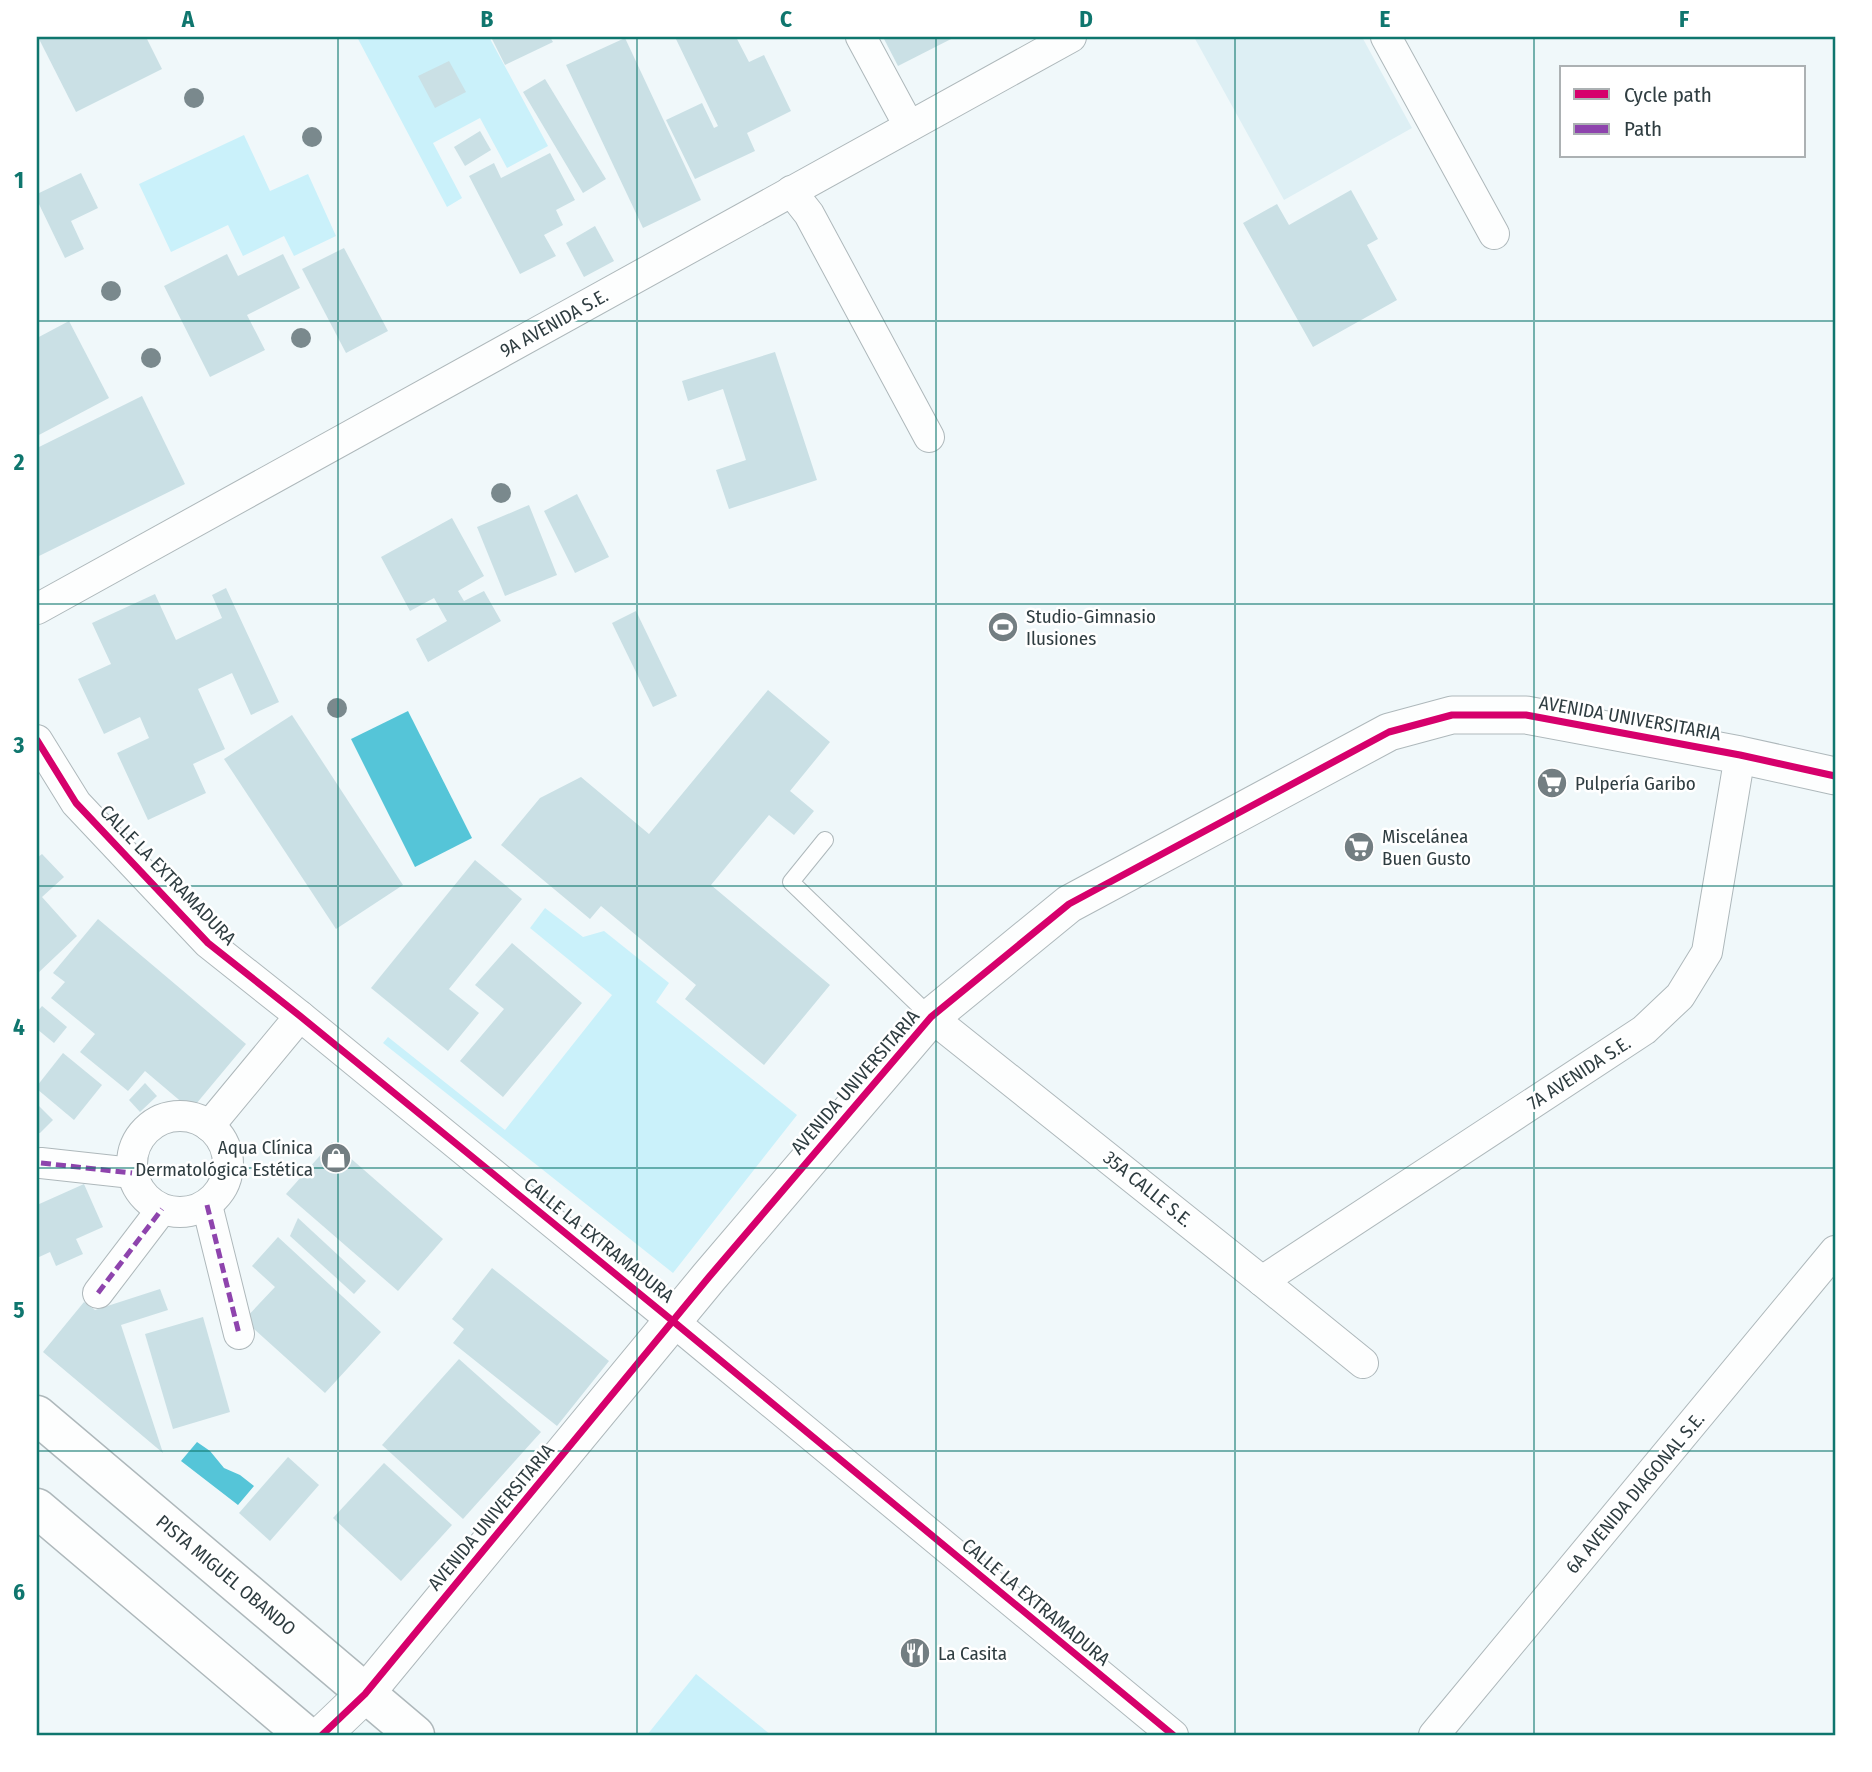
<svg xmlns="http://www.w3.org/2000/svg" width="1872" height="1772" viewBox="0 0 1872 1772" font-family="'Fira Sans Condensed',sans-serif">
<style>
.built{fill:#ddeff4}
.green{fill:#caf1fa}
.water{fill:#55c5d8}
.building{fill:#cae0e5}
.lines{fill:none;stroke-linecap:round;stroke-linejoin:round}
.service-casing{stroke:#aeb8bb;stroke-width:18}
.minor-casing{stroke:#aeb8bb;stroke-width:32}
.tertiary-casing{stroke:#aeb8bb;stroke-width:39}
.secondary-casing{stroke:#aeb8bb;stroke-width:41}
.service{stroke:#fdfefe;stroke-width:16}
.minor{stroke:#fdfefe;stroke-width:30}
.tertiary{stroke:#fdfefe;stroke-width:37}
.secondary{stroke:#fdfefe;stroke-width:38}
.quiet{stroke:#8e44ad;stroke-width:5;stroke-dasharray:10 5;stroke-linecap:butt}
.cycleway-casing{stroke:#fff;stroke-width:11}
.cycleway{stroke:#d6006c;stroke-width:7}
.tree{fill:#7a898d}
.grid{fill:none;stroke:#0f766e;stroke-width:2;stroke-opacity:0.55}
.labels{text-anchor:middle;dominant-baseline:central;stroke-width:5;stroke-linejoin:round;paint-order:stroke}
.street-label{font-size:19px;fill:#2f3d41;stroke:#fff}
.poi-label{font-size:19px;fill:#2f3d41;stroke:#fff;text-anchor:start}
.neatline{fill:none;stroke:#0f766e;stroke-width:2.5}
.grid-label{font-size:23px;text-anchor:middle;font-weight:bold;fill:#0f766e}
</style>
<rect width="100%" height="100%" fill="#f0f8fa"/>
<polygon class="built" points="1194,37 1362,37 1412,128 1284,200"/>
<g class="green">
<polygon points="357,37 489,37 548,146 507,168 480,118 433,143 462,198 447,207"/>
<polygon points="244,135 270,191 308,174 336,236 294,256 284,236 243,256 228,225 171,252 139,184"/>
<polygon points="545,908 583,937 604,931 669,983 656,1002 797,1115 673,1273 383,1043 388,1037 505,1130 612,995 530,928"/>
<polygon points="696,1674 771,1735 647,1735"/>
</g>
<g class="water">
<polygon points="408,711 472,838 415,867 351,739"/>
<polygon points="197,1442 210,1451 224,1468 240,1475 254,1486 238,1505 181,1461"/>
</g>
<g class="building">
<polygon points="38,37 146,37 162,69 76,112"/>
<polygon points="491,37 550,37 553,42 505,65"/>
<polygon points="675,37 736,37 749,62 764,55 791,111 747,133 755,151 695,179 666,120 702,103 714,128 718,126"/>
<polygon points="883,37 955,37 898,66"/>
<polygon points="625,38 701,200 643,228 566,65"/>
<polygon points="449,61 466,92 435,108 418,76"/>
<polygon points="545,79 606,179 583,193 523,92"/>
<polygon points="480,131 491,150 465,166 454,147"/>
<polygon points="550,153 575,200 556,210 563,225 544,235 556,256 520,274 469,176 494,163 501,178"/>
<polygon points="81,173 98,208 71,221 84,249 65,258 37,200 37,194"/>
<polygon points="1351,190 1378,239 1367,245 1397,300 1313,347 1243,223 1277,204 1289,225"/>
<polygon points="595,226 614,261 584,277 566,243"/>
<polygon points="344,248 388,331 346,353 302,269"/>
<polygon points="227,254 238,276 283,254 300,288 247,315 265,350 210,377 164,286"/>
<polygon points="69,321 109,398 37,436 37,338"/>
<polygon points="775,352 817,480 729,509 716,470 746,460 723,389 688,401 682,381"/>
<polygon points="142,396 185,484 37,557 37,448"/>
<polygon points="577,494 609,557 575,573 544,511"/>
<polygon points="529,505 557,575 505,596 477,527"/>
<polygon points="452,518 484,576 458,591 464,601 484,591 501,621 428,662 416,639 447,621 434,598 410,611 381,557"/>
<polygon points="226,588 279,702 251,715 232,673 198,689 225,749 193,764 206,793 148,820 117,753 149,738 140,717 104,734 78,679 111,664 92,623 155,594 176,640 222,618 212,595"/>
<polygon points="636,611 677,696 653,707 612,623"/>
<polygon points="768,690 830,742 790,791 814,811 794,835 769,815 711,885 830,985 764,1065 685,999 696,985 601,906 590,919 501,845 540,798 581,777 649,834"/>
<polygon points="292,715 403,885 336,929 224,759"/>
<polygon points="42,854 64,877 42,897 77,936 37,974 37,858"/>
<polygon points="475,860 522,899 449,989 479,1013 448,1051 371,988"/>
<polygon points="98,919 246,1044 191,1110 145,1071 128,1091 80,1052 95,1034 51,998 65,982 53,973"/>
<polygon points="512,943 582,1003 503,1097 460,1061 504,1009 475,985"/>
<polygon points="42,1006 67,1027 54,1043 37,1029 37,1012"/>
<polygon points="63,1053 102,1085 74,1120 37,1089 37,1086"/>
<polygon points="145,1083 157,1096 140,1112 129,1100"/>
<polygon points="37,1104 53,1120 40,1133 37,1133"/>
<polygon points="332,1142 443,1239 398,1291 286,1194"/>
<polygon points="84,1184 103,1227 76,1239 83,1254 56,1266 50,1252 37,1258 37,1205"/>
<polygon points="298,1218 366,1281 354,1294 290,1236"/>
<polygon points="278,1237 381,1332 325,1393 244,1320 275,1287 252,1266"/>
<polygon points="492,1268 609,1361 557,1426 453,1343 464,1329 452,1319"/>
<polygon points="160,1289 168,1310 121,1325 163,1453 43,1352 84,1302 95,1310"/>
<polygon points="203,1317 230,1412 173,1429 145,1334"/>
<polygon points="459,1359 541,1432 463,1519 382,1445"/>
<polygon points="288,1457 319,1485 270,1541 239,1513"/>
<polygon points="384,1463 452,1525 401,1581 333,1518"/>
</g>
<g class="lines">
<g class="service-casing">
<polyline id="service" points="825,840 791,882 931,1017"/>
</g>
<g class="minor-casing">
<g id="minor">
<polyline points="861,37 909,126"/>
<polyline points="1386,37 1494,234"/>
<polyline points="791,191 809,214 929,437"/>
<polyline points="37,609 1071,37"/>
<polyline points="37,740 76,803 208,943 300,1016 674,1322 1173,1735"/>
<polyline points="931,1017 1262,1281 1363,1363"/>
<circle cx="180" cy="1164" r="48"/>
<polyline points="209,1126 300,1016"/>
<polyline points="41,1163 132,1173"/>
<polyline points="207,1205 239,1334"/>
<polyline points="1262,1281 1644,1030 1680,996 1707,952 1740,755"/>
<polyline points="98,1293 162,1209"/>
<polyline points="1434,1735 1835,1251"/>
</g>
</g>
<g class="tertiary-casing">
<polyline id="tertiary" points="322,1735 365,1694 709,1277 931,1017 1069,904 1389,732 1452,715 1526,715 1740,755 1835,776"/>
</g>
<g class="secondary-casing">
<g id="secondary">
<polyline points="37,1415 415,1735"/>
<polyline points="37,1508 305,1735"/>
</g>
</g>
<use href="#service" class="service"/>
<use href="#minor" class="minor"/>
<use href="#tertiary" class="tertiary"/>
<use href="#secondary" class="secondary"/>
<g class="quiet">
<polyline points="41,1163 132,1173"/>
<polyline points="207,1205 239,1334"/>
<polyline points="98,1293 162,1209"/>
</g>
<g class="cycleway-casing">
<g id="cycleway">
<polyline points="37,740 76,803 208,943 300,1016 674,1322 1173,1735"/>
<polyline points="322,1735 365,1694 709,1277 931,1017 1069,904 1389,732 1452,715 1526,715 1740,755 1835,776"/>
</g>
</g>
<use href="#cycleway" class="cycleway"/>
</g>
<g class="tree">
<circle cx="194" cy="98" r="10"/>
<circle cx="312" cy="137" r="10"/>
<circle cx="111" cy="291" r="10"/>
<circle cx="301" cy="338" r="10"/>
<circle cx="151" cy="358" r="10"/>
<circle cx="501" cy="493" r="10"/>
<circle cx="337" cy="708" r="10"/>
</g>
<path class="grid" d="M 338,37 L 338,1735M 637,37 L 637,1735M 936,37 L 936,1735M 1235,37 L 1235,1735M 1534,37 L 1534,1735M 37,321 L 1835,321M 37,604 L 1835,604M 37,886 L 1835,886M 37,1168 L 1835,1168M 37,1451 L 1835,1451"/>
<defs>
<g id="stadium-disc" transform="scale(1.575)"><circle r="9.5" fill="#737e82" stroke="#fff"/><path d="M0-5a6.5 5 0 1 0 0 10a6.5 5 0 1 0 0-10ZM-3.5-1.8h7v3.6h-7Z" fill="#fff"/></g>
<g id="supermarket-disc" transform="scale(1.575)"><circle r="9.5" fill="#737e82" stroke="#fff"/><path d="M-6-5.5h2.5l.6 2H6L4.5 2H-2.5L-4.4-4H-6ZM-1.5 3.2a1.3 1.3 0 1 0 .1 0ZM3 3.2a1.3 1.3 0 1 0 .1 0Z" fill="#fff"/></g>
<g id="shop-disc" transform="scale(1.575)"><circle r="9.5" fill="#737e82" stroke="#fff"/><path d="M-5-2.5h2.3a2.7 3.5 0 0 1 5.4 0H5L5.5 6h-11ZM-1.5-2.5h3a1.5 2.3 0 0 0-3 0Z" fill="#fff"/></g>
<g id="restaurant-disc" transform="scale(1.575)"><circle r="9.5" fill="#737e82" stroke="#fff"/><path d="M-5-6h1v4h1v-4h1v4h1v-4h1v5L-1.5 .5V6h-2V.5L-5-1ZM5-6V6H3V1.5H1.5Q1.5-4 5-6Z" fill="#fff"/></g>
</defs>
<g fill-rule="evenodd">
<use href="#stadium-disc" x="1003" y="627"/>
<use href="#supermarket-disc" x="1552" y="783"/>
<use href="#supermarket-disc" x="1359" y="847"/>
<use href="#shop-disc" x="336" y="1158"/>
<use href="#restaurant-disc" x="915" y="1653"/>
</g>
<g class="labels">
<g class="street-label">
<text transform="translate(554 323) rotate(-29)">9A AVENIDA S.E.</text>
<text transform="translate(1630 718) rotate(10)">AVENIDA UNIVERSITARIA</text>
<text transform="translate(168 875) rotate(46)">CALLE LA EXTRAMADURA</text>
<text transform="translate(1579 1073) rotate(-33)">7A AVENIDA S.E.</text>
<text transform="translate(855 1082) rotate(-49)">AVENIDA UNIVERSITARIA</text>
<text transform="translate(1148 1189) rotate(39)">35A CALLE S.E.</text>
<text transform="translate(599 1240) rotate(39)">CALLE LA EXTRAMADURA</text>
<text transform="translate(1635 1493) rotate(-50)">6A AVENIDA DIAGONAL S.E.</text>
<text transform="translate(491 1517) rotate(-50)">AVENIDA UNIVERSITARIA</text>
<text transform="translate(226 1575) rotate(40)">PISTA MIGUEL OBANDO</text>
<text transform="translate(1036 1602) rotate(40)">CALLE LA EXTRAMADURA</text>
</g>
<g class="poi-label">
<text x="1026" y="616">Studio-Gimnasio<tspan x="1026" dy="22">Ilusiones</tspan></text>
<text x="1575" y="783">Pulpería Garibo</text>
<text x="1382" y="836">Miscelánea<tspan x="1382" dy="22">Buen Gusto</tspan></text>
<text x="313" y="1147" text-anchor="end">Aqua Clínica<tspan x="313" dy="22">Dermatológica Estética</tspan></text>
<text x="938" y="1653">La Casita</text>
</g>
</g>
<rect width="1872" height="1772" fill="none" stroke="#ffffff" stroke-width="77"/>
<rect x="1560" y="66" width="245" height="91" fill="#ffffff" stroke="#acb1b3" stroke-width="2"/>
<rect x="1574" y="89" width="35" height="10" fill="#d6006c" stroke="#acb1b3" stroke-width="2"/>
<text x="1624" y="102" font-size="21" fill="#2f3d41">Cycle path</text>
<rect x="1574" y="124" width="35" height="10" fill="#8e44ad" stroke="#acb1b3" stroke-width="2"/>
<text x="1624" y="136" font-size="21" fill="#2f3d41">Path</text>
<rect x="38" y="38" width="1796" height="1696" class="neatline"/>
<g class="grid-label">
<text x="188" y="27">A</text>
<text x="487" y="27">B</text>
<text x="786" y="27">C</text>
<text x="1086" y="27">D</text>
<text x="1385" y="27">E</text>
<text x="1684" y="27">F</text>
<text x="19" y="188">1</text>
<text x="19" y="470">2</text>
<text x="19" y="753">3</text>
<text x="19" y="1035">4</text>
<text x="19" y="1318">5</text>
<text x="19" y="1600">6</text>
</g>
</svg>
